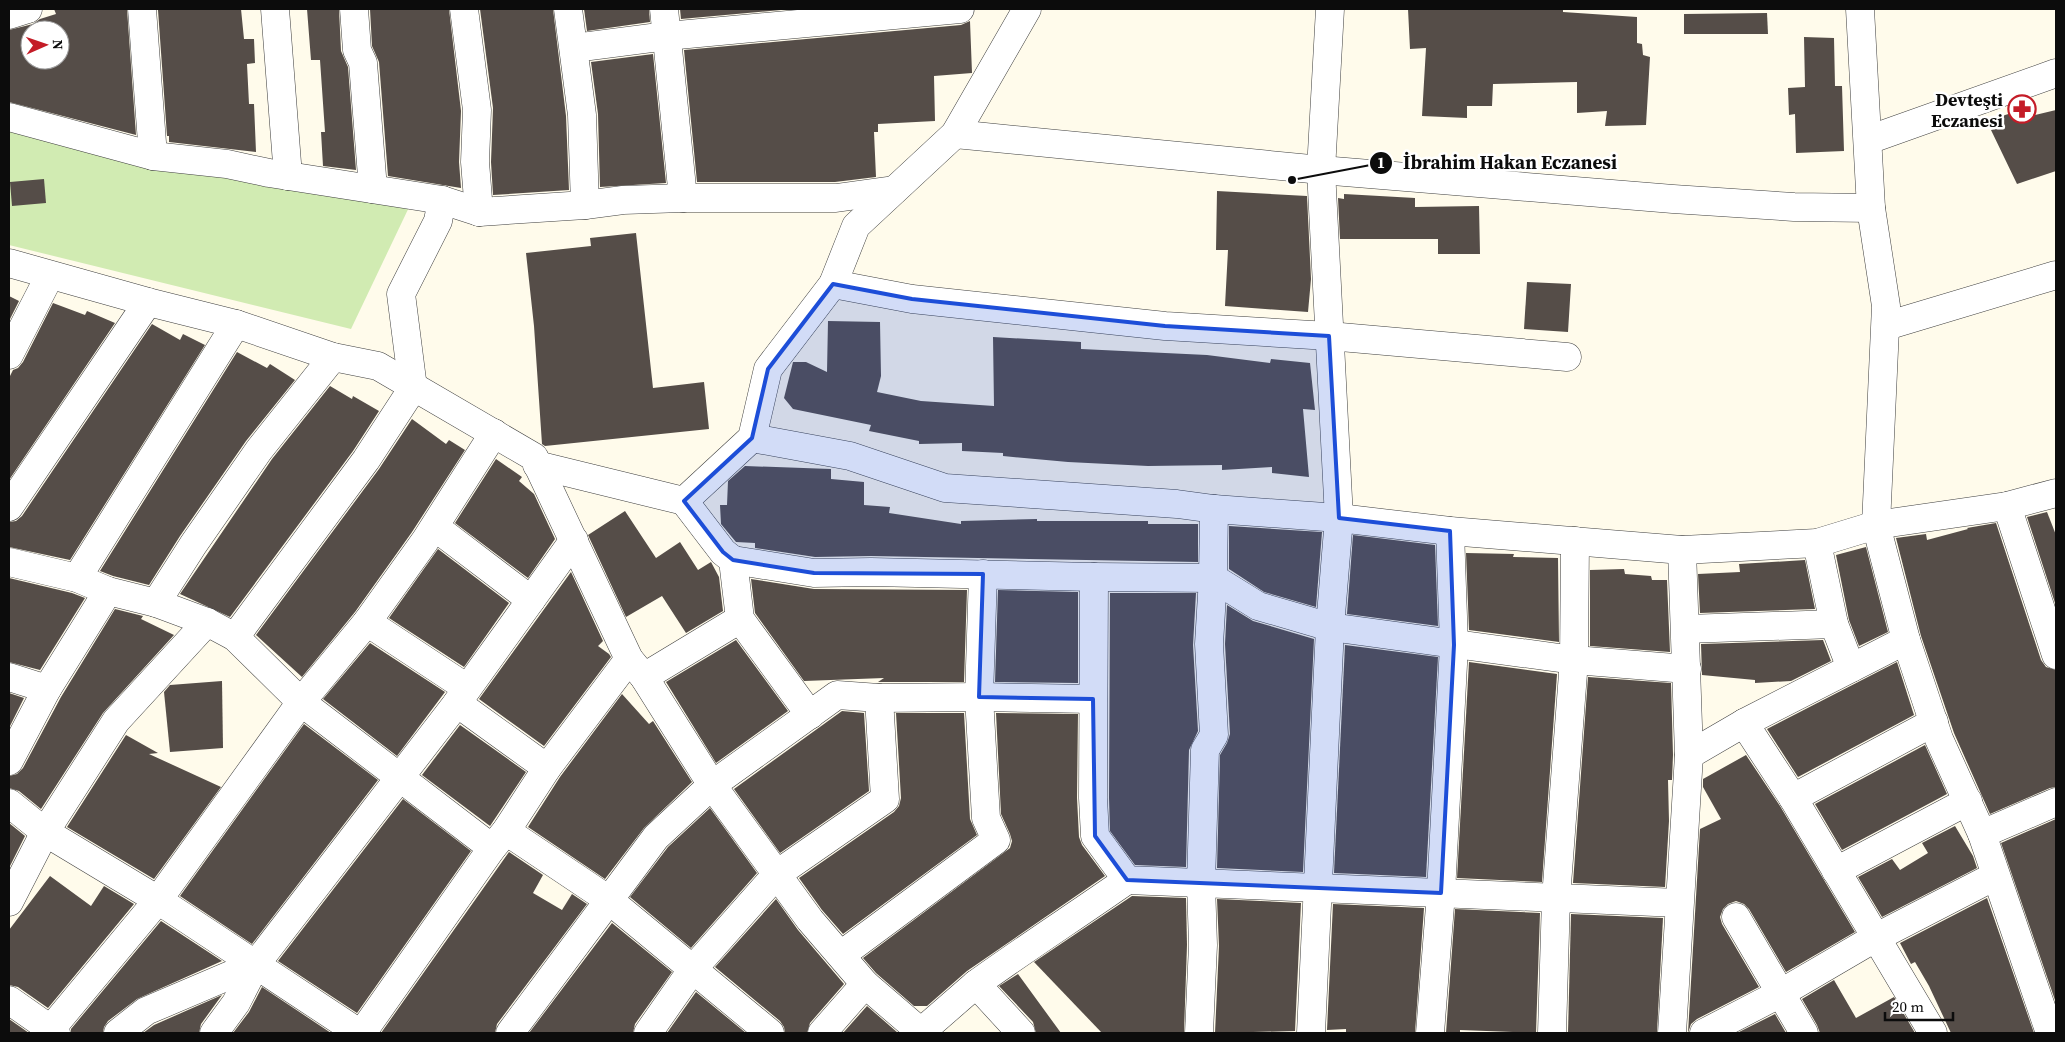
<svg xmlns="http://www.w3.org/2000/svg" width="2065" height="1042" viewBox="0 0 2065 1042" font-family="'Source Serif 4',serif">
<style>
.green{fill:#d1ebb2}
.building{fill:#554d48;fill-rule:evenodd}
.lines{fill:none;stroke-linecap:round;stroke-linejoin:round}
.minor-casing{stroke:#3f3f3f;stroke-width:29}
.minor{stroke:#fff;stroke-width:28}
.marked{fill:#1d4ed8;fill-opacity:0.2;stroke:#1d4ed8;stroke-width:4;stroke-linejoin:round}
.labels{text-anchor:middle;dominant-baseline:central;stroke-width:5;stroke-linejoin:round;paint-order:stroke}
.poi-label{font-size:18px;font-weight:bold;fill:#0c0c0c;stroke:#fff;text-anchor:end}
.leader{fill:none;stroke:#0c0c0c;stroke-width:2}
.callout-dot{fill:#0c0c0c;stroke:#fff;stroke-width:2}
.mark-label{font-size:15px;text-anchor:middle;font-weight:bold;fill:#fff}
.callout-label{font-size:19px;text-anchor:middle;font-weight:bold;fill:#0c0c0c;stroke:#fff;stroke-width:5;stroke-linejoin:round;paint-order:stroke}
</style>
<rect width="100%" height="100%" fill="#fffbeb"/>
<polygon class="green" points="9,126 412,201 351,329 9,245"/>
<g class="building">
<path d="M 54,9 L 127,9 L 136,135 L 9,102 L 9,30 L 33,24 L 40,19 L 56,14 ZM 30,30 L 60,30 L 60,60 L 30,60 Z"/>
<polygon points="174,9 241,9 244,39 254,39 255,63 247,64 249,104 254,104 256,152 169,142 169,136 167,136 158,10"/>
<polygon points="307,9 339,9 341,51 348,67 356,170 323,166 321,132 325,132 320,60 311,60"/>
<polygon points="370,9 449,9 461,111 459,162 461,188 388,176 379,62 372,46"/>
<polygon points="480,9 553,9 566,116 569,190 493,195 491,162 493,108"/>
<polygon points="584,9 649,9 650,22 587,31"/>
<polygon points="680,9 792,9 681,19"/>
<polygon points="1408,9 1563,9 1563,12 1637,17 1637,43 1642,44 1643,55 1650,57 1646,125 1605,126 1607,111 1577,113 1577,82 1493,84 1492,106 1467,106 1467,118 1422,116 1426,48 1410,49"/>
<polygon points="1767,13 1768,34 1684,34 1684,14"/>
<polygon points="970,21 972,73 934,76 935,121 878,124 878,132 874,132 876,177 835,182 697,182 684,50 961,25"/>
<polygon points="1804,37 1834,38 1835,86 1842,86 1844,151 1796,153 1795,114 1789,115 1788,88 1805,87"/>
<polygon points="653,54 666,183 600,187 598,114 591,62"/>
<polygon points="2056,110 2056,171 2017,184 1991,130 1999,127 1998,117 2019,111 2022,118"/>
<polygon points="44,179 46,203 12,206 10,182"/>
<polygon points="1217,191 1307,196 1311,279 1308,312 1225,306 1228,250 1216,250"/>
<polygon points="1344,194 1415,198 1415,207 1479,206 1480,254 1438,254 1438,239 1340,239 1338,198 1344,199"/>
<polygon points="636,233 653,388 704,382 709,429 545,446 542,444 534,326 526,253 591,246 590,238"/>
<polygon points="1527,282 1571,284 1568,332 1524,329"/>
<polygon points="9,296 19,301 9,321"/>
<polygon points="53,303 85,315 87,311 115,323 9,480 9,378 13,370 18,368 23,362"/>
<polygon points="828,321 880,322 881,376 877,392 921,401 994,406 993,337 1081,342 1081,349 1207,355 1270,363 1271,359 1310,363 1315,410 1303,409 1309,477 1272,473 1272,467 1222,470 1222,465 1148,466 1068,462 1003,456 1003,453 962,451 962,443 919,444 919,441 869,431 871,425 793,409 784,398 793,362 806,362 827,372"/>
<polygon points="152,324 180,340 183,334 205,345 70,560 9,547 9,522 16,521 22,516"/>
<polygon points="237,352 267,368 270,364 295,380 246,441 180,536 149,585 113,576 100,571"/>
<polygon points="330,386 352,399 353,396 379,411 353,451 230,617 180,594 272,459"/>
<polygon points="412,419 446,444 449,440 465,450 412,532 355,612 302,677 256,635 379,469"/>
<polygon points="496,459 522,477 519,481 534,494 555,539 528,578 455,523"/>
<polygon points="745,466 831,469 831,479 864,482 864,505 890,507 889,513 961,524 961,521 1037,519 1037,521 1148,521 1148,524 1198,524 1198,562 871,556 815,557 755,548 755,543 736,542 721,524 720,505 727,505 728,481"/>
<polygon points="625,511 656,558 680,542 698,570 711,562 719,577 723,611 686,633 662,596 626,617 588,535"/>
<polygon points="2047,512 2056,535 2056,606 2027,517"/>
<polygon points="1996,523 2041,660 2046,667 2056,670 2056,787 2050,788 1990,814 1954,733 1921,636 1896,538 1926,534 1927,540 1968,529 1967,528"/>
<polygon points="1229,526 1322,532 1316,607 1264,592 1229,569"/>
<polygon points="1353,535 1435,545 1438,626 1347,614"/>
<polygon points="1866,547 1888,632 1859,646 1849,620 1836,555"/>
<polygon points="438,549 509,603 464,667 389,618"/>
<polygon points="1466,553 1514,554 1513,557 1558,558 1559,642 1469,630"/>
<polygon points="1805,560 1815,609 1700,613 1698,574 1740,572 1739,564"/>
<polygon points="1624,569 1625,574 1651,576 1652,580 1667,580 1670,652 1590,646 1590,570"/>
<polygon points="571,572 603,641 598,646 609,654 611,657 544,746 479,699"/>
<polygon points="9,578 72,593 85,598 40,670 9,662"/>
<polygon points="751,579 814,589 967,590 964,682 878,682 884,678 804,681 755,613"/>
<polygon points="998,590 1078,592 1078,683 995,682"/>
<polygon points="1110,593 1196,593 1193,645 1198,731 1189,750 1186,867 1135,865 1110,831 1109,798"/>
<polygon points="1227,605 1253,621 1314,639 1303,872 1217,868 1220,755 1227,743 1230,734 1225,644"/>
<polygon points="115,609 143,616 141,619 174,635 103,713 41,809 19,791 9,788 9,776 17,774 23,768 61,697"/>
<polygon points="736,640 788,711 716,763 666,682"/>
<polygon points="1823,640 1831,661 1791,681 1755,683 1755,680 1702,675 1701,644"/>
<polygon points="370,643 445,692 397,756 323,699"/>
<polygon points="1345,645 1438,657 1426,877 1334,873"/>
<polygon points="1469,662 1557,674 1542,882 1457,878"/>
<polygon points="1897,662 1914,715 1798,777 1767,729"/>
<polygon points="1588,677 1671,683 1673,755 1672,780 1668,780 1669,821 1665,887 1573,883"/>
<polygon points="222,681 223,748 170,752 164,692 170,685"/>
<polygon points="9,693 24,698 9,728"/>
<polygon points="622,694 649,724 653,721 692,782 644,828 605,879 528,827 560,777"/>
<polygon points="842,711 864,713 869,791 780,853 734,789"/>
<polygon points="896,713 964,713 970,819 977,835 843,934 822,910 799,878 894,812 899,806 901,798"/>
<polygon points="996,713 1078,714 1077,798 1079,837 1082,845 1105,876 967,971 927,1006 914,1006 876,973 863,958 1010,848 1012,841 1010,834 1001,814"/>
<polygon points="304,724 378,780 252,944 180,896"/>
<polygon points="460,725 526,772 490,826 422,775"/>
<polygon points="126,735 158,753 149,754 221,787 154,879 67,827"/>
<polygon points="1925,745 1947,794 1842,850 1815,804"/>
<polygon points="1746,755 1780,806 1855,932 1786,972 1749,909 1744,904 1736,901 1728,904 1723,909 1720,917 1722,924 1759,987 1697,1019 1691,1024 1688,1033 1700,829 1721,819 1703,787 1703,779"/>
<polygon points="403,799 471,851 357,1013 278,961"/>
<polygon points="710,808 757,873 691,948 630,897 668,847"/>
<polygon points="2056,819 2056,1003 2001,843"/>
<polygon points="9,823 25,836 9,868"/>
<polygon points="1955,826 1973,856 1977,868 1882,917 1858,877 1892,859 1900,870 1928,853 1922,843"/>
<polygon points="509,852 543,875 533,893 562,910 572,894 587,904 497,1024 495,1033 381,1033"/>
<polygon points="50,876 91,906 104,886 134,904 48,1008 18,987 9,985 9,930"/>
<polygon points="1132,896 1186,898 1187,945 1184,1033 1102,1033 1034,962"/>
<polygon points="1987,898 2034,1033 1951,1033 1929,986 1915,962 1911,964 1900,943"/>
<polygon points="776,899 798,930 844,984 810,1023 807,1033 785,1033 784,1027 780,1021 715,967"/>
<polygon points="1217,899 1301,903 1295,1031 1215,1033 1219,946"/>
<polygon points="1333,904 1424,908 1415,1033 1346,1033 1346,1029 1327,1030"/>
<polygon points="1455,909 1540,913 1536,1033 1460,1030 1460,1033 1446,1033"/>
<polygon points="1571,914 1663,918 1657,1033 1568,1033"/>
<polygon points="161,921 222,961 137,999 108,1021 104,1027 103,1033 71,1033 71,1029"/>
<polygon points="612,923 672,972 635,1024 633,1033 529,1033"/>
<polygon points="1018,974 1061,1033 1036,1033 1033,1022 999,986"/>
<polygon points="1834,980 1856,1018 1894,997 1915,1033 1820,1033 1817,1025 1802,999"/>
<polygon points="262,987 331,1033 233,1033 249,1012"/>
<polygon points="696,992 746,1033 667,1033"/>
<polygon points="222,995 201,1024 199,1033 143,1033 154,1025"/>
<polygon points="867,1006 898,1033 843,1033"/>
<polygon points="1775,1014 1786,1033 1737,1033"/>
<polygon points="9,1019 29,1033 9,1033"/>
</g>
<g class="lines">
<g class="minor-casing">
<g id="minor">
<polyline points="142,9 153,156"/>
<polyline points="275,9 288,176"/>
<polyline points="354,9 357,50 363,63 373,189"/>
<polyline points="464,9 477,110 475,162 479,212"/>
<polyline points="568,9 582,115 585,205"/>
<polyline points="664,9 683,198"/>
<polyline points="1860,9 1871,208 1886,306 1876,525 1906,640 1939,739 1982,834 2050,1033"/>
<polyline points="9,15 28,9"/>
<polyline points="574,48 667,36 960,9"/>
<polyline points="9,117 153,156 227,164 269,173 442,200 479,212 585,205 623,200 683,198 836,198 894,190"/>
<polyline points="955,134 1321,170 1673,199 1794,207 1871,208"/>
<polyline points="1868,140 2056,73"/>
<polyline points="9,263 148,302 236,324 333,357 378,366 534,457 629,659 644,677 712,785 810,920 865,984 922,1033"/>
<polyline points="833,284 912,299 1165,326 1329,336 1567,357"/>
<polyline points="1886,326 2056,275"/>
<polyline points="9,355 50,275"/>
<polyline points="752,438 850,456 945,488 1177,504 1214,509 1339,518 1450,531 1682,550 1817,543 1876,525 2007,506 2056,493"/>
<polyline points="537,465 684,501 752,438 768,369 833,284 856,226 955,134 1027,9"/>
<polyline points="684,501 723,552 733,560 740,619 810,715"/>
<polyline points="2007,506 2056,655"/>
<polyline points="9,507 148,302"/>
<polyline points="435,527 531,600"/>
<polyline points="1817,543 1834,624 1851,668"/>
<polyline points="733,560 814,573 871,572 1094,577 1213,578 1258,606 1330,627 1574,660 1687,669"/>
<polyline points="9,562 77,578 108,591 156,603 207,622 235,637 301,702 492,848"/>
<polyline points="1094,577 1093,798 1095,836 1127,880 1679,903"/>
<polyline points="77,578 236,324"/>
<polyline points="156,603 193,545 259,450 333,357"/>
<polyline points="367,622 467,688"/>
<polyline points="1686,629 1834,624"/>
<polyline points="235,637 366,460 413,388 401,294 438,221 442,200"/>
<polyline points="9,677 47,689"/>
<polyline points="644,677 740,619"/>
<polyline points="457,703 547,768"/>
<polyline points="1744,723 1793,798 1933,1033"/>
<polyline points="1689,755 1744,723 1906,640"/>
<polyline points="9,761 47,689 108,591"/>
<polyline points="1793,798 1934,722"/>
<polyline points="9,803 45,832 158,900 359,1033"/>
<polyline points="506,831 609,900 770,1033"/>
<polyline points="1982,834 2056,802"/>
<polyline points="1836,871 1968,801"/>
<polyline points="9,902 45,832 116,721 207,622"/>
<polyline points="1736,917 1804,1033"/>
<polyline points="841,955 996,840 986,818 979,697 983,574"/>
<path d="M 976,984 C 1026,948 1077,915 1127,880"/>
<polyline points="9,1000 56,1033"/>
<polyline points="50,1030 158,900 301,702 367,622 425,541 494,433"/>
<polyline points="921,1032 976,984 1021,1033"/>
<polyline points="118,1033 146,1011 256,964"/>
<polyline points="214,1033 236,1003 256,964 457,703 574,540"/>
<polyline points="362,1033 492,848 506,831 547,768 629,659"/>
<polyline points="510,1033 656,837 712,785 837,695 879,698 979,697 1093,699"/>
<polyline points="648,1033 692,970 777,874 885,799 879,698"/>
<polyline points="822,1033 865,984"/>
<polyline points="1199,1033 1203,945 1201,883 1205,750 1214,735 1209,644 1213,578 1214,509"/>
<polyline points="1311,1033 1330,627 1339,518 1321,170 1330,9"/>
<polyline points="1430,1033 1441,893 1454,645 1450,531"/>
<polyline points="1552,1033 1556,898 1574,660 1575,541"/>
<polyline points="1672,1033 1689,755 1682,550"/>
<polyline points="1704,1033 1781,993 1875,938 1995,876"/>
</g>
</g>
<use href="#minor" class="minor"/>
</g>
<path class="marked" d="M 833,284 L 912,299 L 1165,326 L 1329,336 L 1339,518 L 1450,531 L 1454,645 L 1441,893 L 1127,880 L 1095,836 L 1093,699 L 979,697 L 983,574 L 814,573 L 733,560 L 723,552 L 684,501 L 752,438 L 768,369 Z"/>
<defs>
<g id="pharmacy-ring" transform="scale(1.4375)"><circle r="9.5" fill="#fff" stroke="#c41c27" stroke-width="1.5"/><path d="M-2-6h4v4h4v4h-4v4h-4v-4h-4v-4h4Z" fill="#c41c27"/></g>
</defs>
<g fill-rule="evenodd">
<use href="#pharmacy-ring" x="2022" y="109"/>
</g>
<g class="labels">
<g class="poi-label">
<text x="2003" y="99">Devteşti<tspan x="2003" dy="21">Eczanesi</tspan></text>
</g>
</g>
<path class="leader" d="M1292 180L1381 163"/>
<g class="callout-dot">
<circle cx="1292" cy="180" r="5"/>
<circle cx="1381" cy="163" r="12"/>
</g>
<g class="mark-label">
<text x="1381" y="168">1</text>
</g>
<g class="callout-label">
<text x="1510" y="169">İbrahim Hakan Eczanesi</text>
</g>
<rect width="2065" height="1042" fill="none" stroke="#0c0c0c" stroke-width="20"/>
<g transform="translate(45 45) rotate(88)"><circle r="24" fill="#ffffff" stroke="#9e9e9e"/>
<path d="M0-4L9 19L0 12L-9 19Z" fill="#c41c27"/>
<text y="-8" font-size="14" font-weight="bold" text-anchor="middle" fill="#0c0c0c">N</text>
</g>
<path d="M1885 1012v8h68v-8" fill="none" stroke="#0c0c0c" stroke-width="2.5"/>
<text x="1892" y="1012" font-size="15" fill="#0c0c0c" stroke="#ffffff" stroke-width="4" paint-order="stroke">20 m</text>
</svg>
